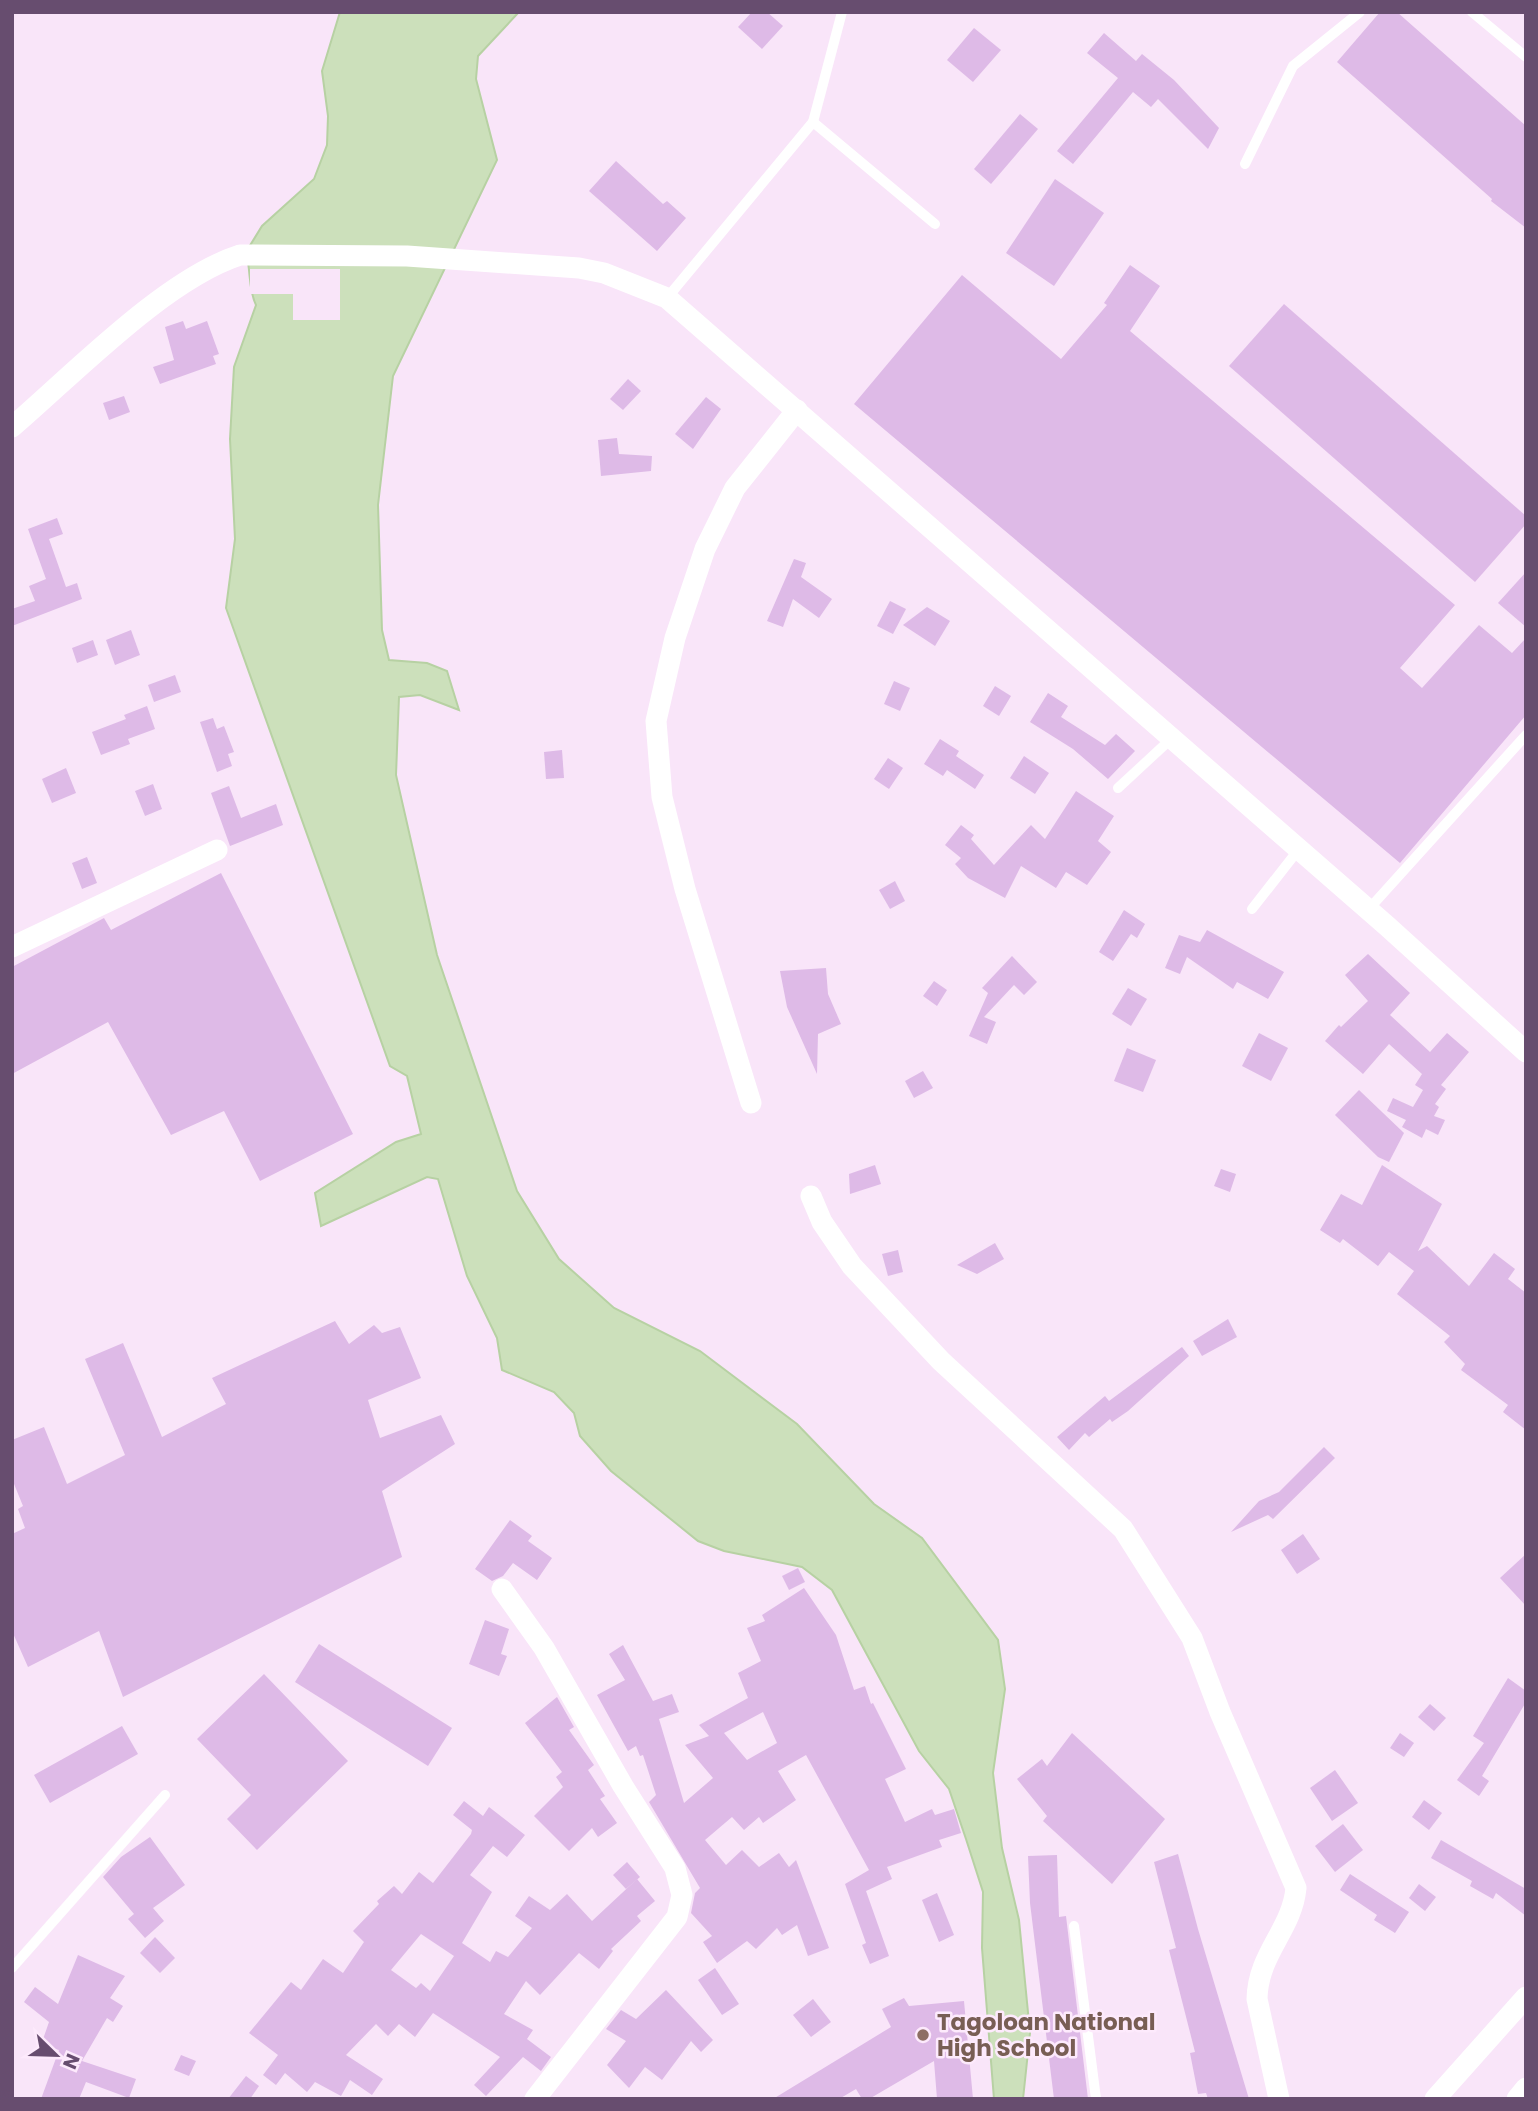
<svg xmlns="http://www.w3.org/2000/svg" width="1538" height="2111" viewBox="0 0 1538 2111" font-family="Poppins,sans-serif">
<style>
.water{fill:#cce0bb;stroke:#b7d1a3;stroke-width:2}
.pier{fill:#f9e5f9}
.building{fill:#debae7;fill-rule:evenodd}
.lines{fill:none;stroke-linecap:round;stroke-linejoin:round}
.service{stroke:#fff;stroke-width:10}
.minor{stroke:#fff;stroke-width:21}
.education-dot{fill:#8d6e63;stroke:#fdeafc;stroke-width:2.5}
.labels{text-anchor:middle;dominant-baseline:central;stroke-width:5;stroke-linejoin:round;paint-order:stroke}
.education-label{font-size:23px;font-weight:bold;fill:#785e54;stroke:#fdeafc;text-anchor:start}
</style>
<rect width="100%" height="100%" fill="#f9e5f9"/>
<path class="water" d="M 340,12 L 519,12 L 478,56 L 476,79 L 497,160 L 393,376 L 378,505 L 382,630 L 389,660 L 427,663 L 447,671 L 459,710 L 420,695 L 399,697 L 396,775 L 437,955 L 517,1191 L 559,1259 L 614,1308 L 700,1351 L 797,1424 L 874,1504 L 922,1538 L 998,1640 L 1005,1689 L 993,1773 L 1002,1848 L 1019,1920 L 1030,2033 L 1023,2099 L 994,2099 L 982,1948 L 983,1892 L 966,1839 L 949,1789 L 919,1751 L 832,1590 L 802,1567 L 724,1551 L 698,1541 L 611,1471 L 580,1436 L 574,1413 L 554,1392 L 502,1370 L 497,1338 L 467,1276 L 438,1179 L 427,1177 L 321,1226 L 315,1193 L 396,1142 L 421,1134 L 407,1076 L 390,1066 L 226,608 L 235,539 L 230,439 L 234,367 L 256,305 C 248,289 251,270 246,252 L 262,226 L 314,179 L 327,145 L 328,116 L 322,71 Z"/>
<polygon class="pier" points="250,269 340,269 340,320 293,320 293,294 250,294"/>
<g class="building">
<polygon points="752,12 767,12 783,26 762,49 738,27"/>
<polygon points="1380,12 1397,12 1526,126 1526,228 1491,201 1492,199 1337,62"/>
<polygon points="974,28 1001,50 973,82 947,60"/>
<polygon points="1104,33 1136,61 1142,54 1174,80 1219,128 1208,149 1158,99 1151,107 1133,92 1073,164 1057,151 1118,78 1087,53"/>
<polygon points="1020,114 1038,129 991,184 974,169"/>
<polygon points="616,161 663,204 667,201 686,218 657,251 589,191"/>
<polygon points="1055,179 1104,213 1054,286 1006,253"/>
<polygon points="1130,265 1160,286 1130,331 1455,605 1400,668 1422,688 1479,625 1512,653 1526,638 1526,715 1400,863 854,404 962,275 1061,359 1107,305 1104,303"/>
<polygon points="1284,304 1526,516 1526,524 1475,582 1229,366"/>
<polygon points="183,321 186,329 207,321 219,354 213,356 216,364 160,384 153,367 174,360 165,327"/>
<polygon points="628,379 641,391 623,410 610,399"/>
<polygon points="124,396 130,412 109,420 103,403"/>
<polygon points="706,397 721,409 693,449 675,434"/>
<polygon points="617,438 619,454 652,456 651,471 601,476 598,440"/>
<polygon points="57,518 63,534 49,539 66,587 77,583 82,599 12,626 12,609 35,601 29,586 46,579 28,529"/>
<polygon points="794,559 806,563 801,577 832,599 819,618 793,599 783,627 767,621"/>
<polygon points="1526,572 1526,627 1498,603"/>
<polygon points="890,601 906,609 893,634 877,626"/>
<polygon points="927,607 950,621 935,646 903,625"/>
<polygon points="131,630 140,655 115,665 106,640"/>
<polygon points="93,640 98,655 77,663 72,648"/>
<polygon points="175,675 181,692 154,702 148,685"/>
<polygon points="894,681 910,688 900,711 884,704"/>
<polygon points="995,686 1011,696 999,716 983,706"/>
<polygon points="1048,693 1068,706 1061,717 1105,745 1116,734 1135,751 1108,779 1073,749 1030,722"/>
<polygon points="147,706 155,729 128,739 130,744 101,755 92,732 126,719 124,715"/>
<polygon points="213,718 217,729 224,726 234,752 228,754 232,766 217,772 200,722"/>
<polygon points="940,739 959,751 956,756 984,775 975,789 947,770 943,776 924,764"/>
<polygon points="562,750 564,778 546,779 544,752"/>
<polygon points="1024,756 1049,773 1035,794 1010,778"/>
<polygon points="888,758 903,768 889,789 874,779"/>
<polygon points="66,768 76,793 52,803 42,779"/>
<polygon points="153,784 162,809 145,816 135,791"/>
<polygon points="229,786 241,818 276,804 283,825 230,846 211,793"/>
<polygon points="1076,791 1114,816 1098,841 1111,852 1087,885 1066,872 1056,888 1021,866 1005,898 968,878 955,864 961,858 945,845 961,825 974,835 971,839 994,865 1031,825 1045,839"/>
<polygon points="87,857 97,883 82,889 72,863"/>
<polygon points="221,873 353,1134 260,1181 224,1111 171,1135 108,1022 12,1074 12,967 104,918 111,930"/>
<polygon points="895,881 905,901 890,909 879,890"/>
<polygon points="1124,910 1145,924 1137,938 1131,934 1113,961 1099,952"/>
<polygon points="1207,930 1284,972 1268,999 1237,982 1233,989 1187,957 1180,974 1165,968 1179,935 1200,942"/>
<polygon points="1368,954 1410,993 1390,1015 1430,1052 1447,1033 1469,1052 1441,1085 1446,1089 1435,1104 1439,1107 1434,1116 1445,1120 1438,1135 1426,1129 1422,1138 1402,1127 1406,1120 1387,1111 1393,1098 1413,1107 1423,1090 1415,1085 1422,1074 1389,1044 1363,1074 1325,1041 1339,1025 1341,1027 1368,1001 1345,975"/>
<polygon points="1012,956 1037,982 1024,995 1014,985 984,1017 996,1022 987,1044 969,1036 988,993 982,988"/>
<polygon points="826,968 828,994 841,1024 818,1034 817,1074 787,1007 780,971"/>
<polygon points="934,981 947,990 937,1006 923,996"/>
<polygon points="1128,988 1147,999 1131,1026 1112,1014"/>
<polygon points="1259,1033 1288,1048 1271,1081 1242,1066"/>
<polygon points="1127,1048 1156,1060 1143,1092 1114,1081"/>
<polygon points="923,1071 933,1088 914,1098 905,1081"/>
<polygon points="1359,1090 1404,1133 1389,1162 1378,1157 1335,1115"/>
<polygon points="875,1165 881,1184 850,1194 849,1174"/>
<polygon points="1382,1165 1442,1204 1418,1251 1427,1246 1469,1286 1494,1253 1515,1269 1508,1279 1526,1293 1526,1430 1503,1412 1508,1405 1461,1370 1465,1364 1444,1342 1450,1336 1397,1294 1414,1271 1389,1252 1378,1266 1343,1239 1340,1243 1320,1230 1341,1194 1362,1205"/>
<polygon points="1221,1169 1236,1174 1230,1192 1214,1186"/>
<polygon points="995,1243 1004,1259 977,1274 957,1265"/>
<polygon points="898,1250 903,1272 888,1276 882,1254"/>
<polygon points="1228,1319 1237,1337 1202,1356 1193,1341"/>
<polygon points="335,1321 349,1344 374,1325 382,1333 400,1327 421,1378 368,1400 380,1438 441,1415 455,1444 382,1491 402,1557 123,1697 99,1631 28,1667 12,1631 12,1534 25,1528 18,1509 23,1506 12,1479 12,1440 44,1427 67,1484 125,1455 85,1359 123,1343 162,1437 226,1404 212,1378"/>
<polygon points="1182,1347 1189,1356 1128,1411 1112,1422 1110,1419 1089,1437 1085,1433 1069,1450 1057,1437 1105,1396 1109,1401"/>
<polygon points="1324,1447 1335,1458 1273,1519 1268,1515 1231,1532 1259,1501 1279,1492"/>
<polygon points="510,1520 532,1536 528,1541 552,1558 537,1580 513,1563 503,1576 492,1581 475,1569"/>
<polygon points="1303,1534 1320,1559 1297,1574 1281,1550"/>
<polygon points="1526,1554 1526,1606 1500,1578"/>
<polygon points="798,1568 805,1582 789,1590 782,1576"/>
<path d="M 804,1588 L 836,1635 L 854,1690 L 865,1686 L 871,1704 L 873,1703 L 906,1769 L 885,1779 L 905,1822 L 932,1809 L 935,1815 L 954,1809 L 961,1833 L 939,1840 L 942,1847 L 887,1867 L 892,1879 L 866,1891 L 889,1956 L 870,1964 L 862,1945 L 866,1943 L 845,1884 L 869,1870 L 806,1755 L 778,1771 L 796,1800 L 763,1823 L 759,1817 L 744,1830 L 732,1817 L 705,1840 L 726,1865 L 742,1850 L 759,1867 L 779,1853 L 789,1867 L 796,1860 L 829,1948 L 808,1956 L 797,1925 L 782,1935 L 777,1928 L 756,1949 L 747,1941 L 717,1963 L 703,1942 L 712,1936 L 691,1913 L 695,1893 L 700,1888 L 649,1802 L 656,1795 L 643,1755 L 640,1756 L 636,1746 L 628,1751 L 597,1695 L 625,1680 L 609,1654 L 623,1645 L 653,1701 L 672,1694 L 679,1712 L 659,1719 L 684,1803 L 713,1778 L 685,1745 L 709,1736 L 699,1725 L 748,1698 L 738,1673 L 761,1661 L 747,1628 L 765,1621 L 762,1615 ZM 763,1712 L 777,1743 L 747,1760 L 724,1733 Z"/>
<polygon points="485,1620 509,1629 501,1654 507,1656 499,1676 469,1664"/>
<polygon points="319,1644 452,1728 428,1766 295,1682"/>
<polygon points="264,1674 348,1761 257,1850 227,1819 251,1795 197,1739"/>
<polygon points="1508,1678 1526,1691 1526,1702 1482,1776 1489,1781 1479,1796 1457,1780 1484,1743 1473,1736"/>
<polygon points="557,1697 574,1727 569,1730 594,1765 588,1770 605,1796 600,1799 617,1823 598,1837 592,1828 569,1851 534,1816 563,1787 556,1777 562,1772 525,1723"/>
<polygon points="1430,1704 1446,1718 1434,1731 1418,1717"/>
<polygon points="122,1726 138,1754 50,1803 34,1775"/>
<polygon points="1072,1733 1165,1819 1112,1884 1043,1821 1047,1816 1017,1779 1042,1759 1047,1766"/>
<polygon points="1400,1733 1414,1743 1404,1757 1390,1748"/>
<polygon points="1335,1770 1358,1803 1332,1821 1310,1788"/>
<polygon points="1424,1800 1442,1813 1429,1830 1412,1817"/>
<path d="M 464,1801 L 483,1816 L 489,1807 L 525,1835 L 507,1857 L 493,1846 L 470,1875 L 492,1892 L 462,1943 L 490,1962 L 496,1951 L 508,1957 L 532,1928 L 515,1916 L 529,1896 L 550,1910 L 567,1894 L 592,1921 L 637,1879 L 655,1901 L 637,1916 L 641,1921 L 611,1949 L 613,1951 L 599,1969 L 579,1953 L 540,1995 L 526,1981 L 504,2014 L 533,2030 L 527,2039 L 551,2057 L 541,2071 L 523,2057 L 486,2096 L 474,2085 L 500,2057 L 433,2013 L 415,2037 L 399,2024 L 388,2036 L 376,2024 L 346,2055 L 383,2079 L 372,2095 L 350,2080 L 341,2096 L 315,2082 L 307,2092 L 285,2073 L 276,2085 L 263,2075 L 278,2055 L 249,2033 L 291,1982 L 301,1990 L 323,1959 L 343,1973 L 364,1942 L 353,1931 L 379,1904 L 377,1901 L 394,1886 L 402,1894 L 419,1872 L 433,1883 L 471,1834 L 472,1830 L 453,1815 ZM 421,1934 L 454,1956 L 430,1991 L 421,1983 L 416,1988 L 391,1970 Z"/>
<polygon points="1343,1824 1363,1850 1335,1872 1315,1846"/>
<polygon points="150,1837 185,1885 153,1908 164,1921 145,1938 128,1919 134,1914 103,1877 121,1857"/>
<polygon points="1441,1840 1526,1889 1526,1916 1496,1893 1493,1899 1470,1886 1472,1881 1431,1858"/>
<polygon points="1178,1854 1198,1929 1249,2099 1208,2099 1206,2093 1198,2094 1190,2053 1195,2052 1169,1950 1176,1948 1154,1862"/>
<polygon points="1057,1855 1059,1917 1066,1916 1088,2099 1054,2099 1030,1903 1028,1856"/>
<polygon points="627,1862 640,1877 626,1889 613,1875"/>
<polygon points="1350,1874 1409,1912 1395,1933 1374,1920 1377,1915 1340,1890"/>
<polygon points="1419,1884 1436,1897 1425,1911 1409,1898"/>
<polygon points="937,1893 954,1935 939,1942 922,1900"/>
<polygon points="155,1937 175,1958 160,1973 140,1953"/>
<polygon points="78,1955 125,1976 110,1998 123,2006 113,2022 107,2018 82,2061 136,2079 129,2098 86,2082 79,2099 41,2099 59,2050 41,2045 49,2022 24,2002 35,1987 58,2004"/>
<polygon points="715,1968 739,2004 722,2015 698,1980"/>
<polygon points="666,1990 713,2040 701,2052 691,2041 662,2080 645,2067 629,2088 607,2065 626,2041 606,2029 621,2010 636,2019"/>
<polygon points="904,1998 909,2006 964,2001 973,2099 937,2099 934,2061 869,2099 862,2099 856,2089 839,2099 773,2099 891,2027 882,2009"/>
<polygon points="813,1999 831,2022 811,2037 793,2015"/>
<polygon points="181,2055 196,2061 189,2076 174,2070"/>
<polygon points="246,2076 259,2086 250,2099 228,2099"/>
</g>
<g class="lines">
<g class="service">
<polyline points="1472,12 1526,57"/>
<polyline points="813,122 842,12"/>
<polyline points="1245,164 1293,66 1360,12"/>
<polyline points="667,298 813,122 935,224"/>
<polyline points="1118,788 1172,738"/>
<polyline points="1252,909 1299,849"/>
<polyline points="1368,910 1526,735"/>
<polyline points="1074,1926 1096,2099"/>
<polyline points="12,1968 165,1795"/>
</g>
<g class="minor">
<path d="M 12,427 C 74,374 165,279 240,255 L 407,256 L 579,268 L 604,273 L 667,298 L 1387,926 L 1526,1052"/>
<polyline points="12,947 217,850"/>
<polyline points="751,1103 685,889 662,797 656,721 675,638 705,549 735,488 797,410"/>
<path d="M 811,1196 L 822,1222 L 852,1266 L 941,1361 L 1123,1529 L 1192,1638 L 1220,1712 L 1296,1888 C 1292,1930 1258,1953 1257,1999 L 1279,2099"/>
<polyline points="502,1589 544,1648 623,1786 675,1868 682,1895 677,1917 535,2099"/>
<polyline points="1435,2099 1526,1997"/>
<polyline points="1517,2099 1526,2088"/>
</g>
</g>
<circle class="education-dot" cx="923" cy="2035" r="7"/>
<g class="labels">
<g class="education-label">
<text x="937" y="2022">Tagoloan National<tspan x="937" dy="26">High School</tspan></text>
</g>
</g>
<rect width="1538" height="2111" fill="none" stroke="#674d6f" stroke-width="28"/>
<g transform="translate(56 2055) rotate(113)" stroke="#fdeafc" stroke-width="5" paint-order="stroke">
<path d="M0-5L12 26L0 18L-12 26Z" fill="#674d6f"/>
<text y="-10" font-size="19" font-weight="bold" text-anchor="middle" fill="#674d6f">N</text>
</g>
</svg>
